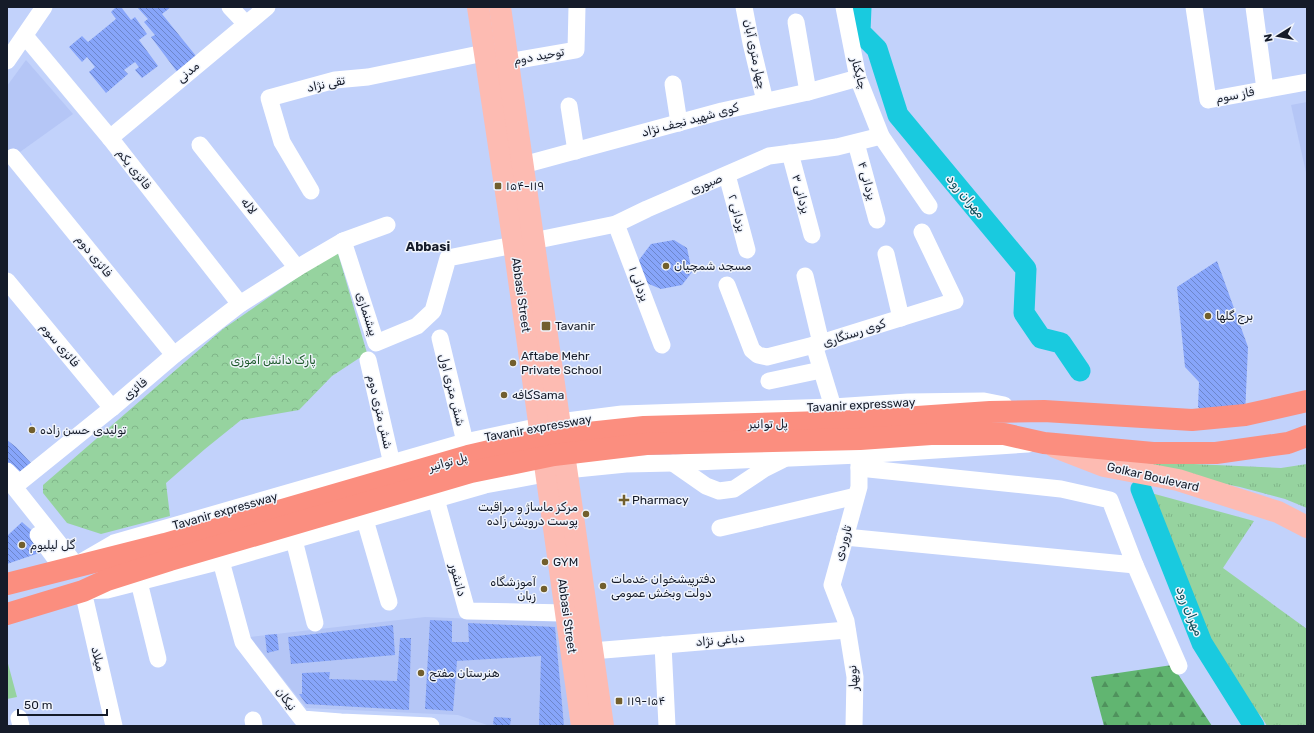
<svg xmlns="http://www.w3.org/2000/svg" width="1314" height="733" viewBox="0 0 1314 733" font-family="Rubik,'Noto Sans Arabic',sans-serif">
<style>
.built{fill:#b5c6f6}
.grass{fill:url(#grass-tufts)}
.forest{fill:url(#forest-firs)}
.park{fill:url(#park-crowns)}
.pitch{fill:#96d39f}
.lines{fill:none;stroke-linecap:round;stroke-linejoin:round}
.river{stroke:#19cadf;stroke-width:21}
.building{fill:url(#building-back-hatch)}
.minor{stroke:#fff;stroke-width:17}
.major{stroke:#fdbbb2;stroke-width:22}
.highway{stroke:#fb8e7f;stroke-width:22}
.poi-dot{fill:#725f2d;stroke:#f0f4fc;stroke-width:1.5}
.labels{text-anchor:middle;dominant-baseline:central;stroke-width:3;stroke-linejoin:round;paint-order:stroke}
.street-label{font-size:12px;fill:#151b29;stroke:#f0f4fc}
.poi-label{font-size:12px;fill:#151b29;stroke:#f0f4fc;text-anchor:start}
.park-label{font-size:12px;fill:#1e592c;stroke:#f0f4fc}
.water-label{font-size:13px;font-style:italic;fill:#074d56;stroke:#f0f4fc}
.neighbourhood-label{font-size:13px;font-weight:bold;fill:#151b29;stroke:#f0f4fc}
</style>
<defs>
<pattern id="grass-tufts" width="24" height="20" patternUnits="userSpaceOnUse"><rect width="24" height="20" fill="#96d39f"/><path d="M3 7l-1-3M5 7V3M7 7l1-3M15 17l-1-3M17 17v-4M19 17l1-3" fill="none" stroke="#80b589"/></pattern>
<pattern id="forest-firs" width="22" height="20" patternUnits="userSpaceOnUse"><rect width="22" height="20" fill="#61b571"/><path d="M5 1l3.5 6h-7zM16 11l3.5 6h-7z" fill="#4f925d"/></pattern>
<pattern id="park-crowns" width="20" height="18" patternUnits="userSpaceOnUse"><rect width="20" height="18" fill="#96d39f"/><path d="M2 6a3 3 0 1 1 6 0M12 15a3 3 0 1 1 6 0" fill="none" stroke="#80b589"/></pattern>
<pattern id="building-back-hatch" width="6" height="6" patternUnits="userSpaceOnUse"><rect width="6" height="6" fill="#87a5fa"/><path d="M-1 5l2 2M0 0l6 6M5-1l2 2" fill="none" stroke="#6d86ca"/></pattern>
</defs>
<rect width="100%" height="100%" fill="#c2d2fb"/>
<g class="built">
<polygon points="26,60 73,114 13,157 7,159 7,86"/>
<polygon points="1307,102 1307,177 1291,105"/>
<polygon points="425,617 558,622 571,726 490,726 458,715 306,708 250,637"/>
</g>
<g class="grass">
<polygon points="1104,460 1281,468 1307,464 1307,508 1285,499 1240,487"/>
<polygon points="1151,493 1254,521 1223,568 1307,629 1307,726 1267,726 1261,716 1228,684"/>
</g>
<polygon class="forest" points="1172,665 1212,726 1104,726 1091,677"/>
<polygon class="park" points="337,250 367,353 332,376 299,410 241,420 205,449 166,483 170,516 101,534 67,523 43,493 43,485 223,329"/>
<polygon class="pitch" points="7,660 17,697 7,699"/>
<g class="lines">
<g class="river">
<polyline points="861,7 860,32 877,49 898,115 1026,269 1024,313 1041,338 1061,343 1080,371"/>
<polyline points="1141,489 1202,643 1254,726"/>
</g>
</g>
<g class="building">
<polygon points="116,7 121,7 131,20 135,17 147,34 139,40 158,66 142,78 135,70 139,67 135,62 124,70 128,74 106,93 89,72 95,67 87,57 82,62 69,47 82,36 88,42 116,19 111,12"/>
<polygon points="137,7 171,7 162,14 196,56 178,73 151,37 155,35 144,22 148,19"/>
<polygon points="674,240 687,248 692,272 682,285 661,289 644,282 639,260 651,244"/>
<polygon points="1217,261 1248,347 1245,415 1209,415 1198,407 1199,382 1185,367 1177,287"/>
<polygon points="30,422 37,433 30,435"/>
<polygon points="7,440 16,447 31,463 24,476 7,475"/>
<polygon points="22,522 37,535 39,553 7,564 7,536"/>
<polygon points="430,620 452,621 452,642 469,642 468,623 555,627 564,726 539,726 541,656 457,661 453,711 425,709"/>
<polygon points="393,625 395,655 291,664 288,637"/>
<polygon points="277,634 279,650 267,653 265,635"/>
<polygon points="400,638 411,638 409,710 306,704 299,694 302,694 302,673 330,672 329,679 397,681"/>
<polygon points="494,717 511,718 510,726 498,726 493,724"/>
</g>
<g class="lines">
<g class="minor">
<polyline points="230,7 246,24"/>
<polyline points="744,7 751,43 765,101"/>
<polyline points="844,7 858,78 881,136 929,206"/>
<polyline points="1194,7 1208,100 1307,82"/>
<polyline points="1254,7 1265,89"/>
<polyline points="796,22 808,92"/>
<polyline points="25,36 110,138 240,304"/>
<polyline points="7,61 44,7"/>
<polyline points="508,62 576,50 577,7"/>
<polyline points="673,84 679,123"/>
<polyline points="569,106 576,151"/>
<polyline points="110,138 267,7"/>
<polyline points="856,143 877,220"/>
<polyline points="200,145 297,268"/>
<polyline points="790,153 812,235"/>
<polyline points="13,157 174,355"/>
<polyline points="523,165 722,111 808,92 858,78"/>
<polyline points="727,175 747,250"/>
<polyline points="311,191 282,142 269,98 335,80 368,77 484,53"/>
<polyline points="616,224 662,345"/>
<polyline points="387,225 343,241 297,268 240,304 174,355 112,408 14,487 76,565 114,543 465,442 559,422 622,414 833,407 908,402 984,401 1004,405"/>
<polyline points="343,241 376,343 417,326 433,311 448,258 514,245"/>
<polyline points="533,241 616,224 647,209 769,156 837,147 881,136"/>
<polyline points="886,254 901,318"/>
<polyline points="805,276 821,343"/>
<polyline points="7,281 112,408"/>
<polyline points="727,285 752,350 758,355 767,357 814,345 955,301 922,232"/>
<polyline points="440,338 465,442"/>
<polyline points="814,345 833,407"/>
<polyline points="368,360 392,464"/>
<polyline points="769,381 821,370"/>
<polyline points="673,463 706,486 719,491 734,489 764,469 782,460"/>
<polyline points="7,471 19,483"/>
<polyline points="436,499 467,611 567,613"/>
<polyline points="365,520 389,602"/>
<polyline points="720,528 856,496"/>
<polyline points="38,535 63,569"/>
<polyline points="845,537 1135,565 1110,500 1061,489 859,468"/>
<polyline points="294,540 315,623"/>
<polyline points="221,561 243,642 302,719 341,722 431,726"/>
<polyline points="1135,565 1179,666"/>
<polyline points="139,582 158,659"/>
<polyline points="663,645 667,726"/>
<polyline points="592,651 847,630"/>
<polyline points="19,718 21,726"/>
<polyline points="253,720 254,726"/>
<polyline points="114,726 83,591 107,590 221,561 485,485 566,470 626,464 673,463 859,455 1028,444"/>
<polyline points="854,726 855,677 846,621 832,585 859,487 859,457"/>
</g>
<g class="major">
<polyline points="478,7 514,245 582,726"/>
<polyline points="500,7 603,726"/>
<polyline points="1055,447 1104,466 1178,480 1278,512 1307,527"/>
</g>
<g class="highway">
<polyline points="7,584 165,544 468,456 551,437 644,427 859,421 990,412 1044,411 1192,420 1245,415 1307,401"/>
<polyline points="7,614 83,591 107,580 170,560 471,472 554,455 646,444 860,439 931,434 1004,434 1044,443 1153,453 1216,453 1288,443 1307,436"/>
</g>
</g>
<g class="poi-dot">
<rect x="494" y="182" width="8" height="8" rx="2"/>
<circle cx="666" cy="266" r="4"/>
<circle cx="1208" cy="316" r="4"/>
<rect x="541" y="321" width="10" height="10" rx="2"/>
<circle cx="513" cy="363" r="4"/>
<circle cx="504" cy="395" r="4"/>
<circle cx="32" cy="430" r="4"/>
<path d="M622 494h4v4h4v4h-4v4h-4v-4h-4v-4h4z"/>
<circle cx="586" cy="514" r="4"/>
<circle cx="22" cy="545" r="4"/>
<circle cx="545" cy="562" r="4"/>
<circle cx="603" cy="586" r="4"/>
<circle cx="544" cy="589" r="4"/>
<circle cx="421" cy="673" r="4"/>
<rect x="615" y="697" width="8" height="8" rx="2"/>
</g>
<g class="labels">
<g class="street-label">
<text transform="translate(755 54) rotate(78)">چهار متری آبان</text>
<text transform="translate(539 56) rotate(-10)">توحید دوم</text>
<text transform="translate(188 72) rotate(-40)">مدنی</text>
<text transform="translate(859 73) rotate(75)">چایکنار</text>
<text transform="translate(326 84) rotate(-12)">تقی نژاد</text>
<text transform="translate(1235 95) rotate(-11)">فاز سوم</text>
<text transform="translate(690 120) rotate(-15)">کوی شهید نجف نژاد</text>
<text transform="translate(134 169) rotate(52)">فائزی یکم</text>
<text transform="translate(867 181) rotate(75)">یزدانی ۴</text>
<text transform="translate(706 184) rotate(-23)">صبوری</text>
<text transform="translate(801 194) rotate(75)">یزدانی ۳</text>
<text transform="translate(249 206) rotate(52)">لاله</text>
<text transform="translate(737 213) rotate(75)">یزدانی ۲</text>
<text transform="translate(94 256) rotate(51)">فائزی دوم</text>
<text transform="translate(639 284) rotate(69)">یزدانی ۱</text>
<text transform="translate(521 295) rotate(82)">Abbasi Street</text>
<text transform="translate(367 314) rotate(72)">پیشنمازی</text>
<text transform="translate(854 333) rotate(-18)">کوی رستگاری</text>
<text transform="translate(60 345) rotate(50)">فائزی سوم</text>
<text transform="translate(135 389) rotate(-40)">فائزی</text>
<text transform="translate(452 390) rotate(76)">شش متری اول</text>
<text transform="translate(861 405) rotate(-3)">Tavanir expressway</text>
<text transform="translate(380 412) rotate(77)">شش متری دوم</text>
<text transform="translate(768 424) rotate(-1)">پل توانیر</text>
<text transform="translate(538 428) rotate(-10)">Tavanir expressway</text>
<text transform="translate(448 462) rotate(-16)">پل توانیر</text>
<text transform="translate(1153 477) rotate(13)">Golkar Boulevard</text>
<text transform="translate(225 511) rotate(-16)">Tavanir expressway</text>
<text transform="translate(843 543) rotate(-75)">تاروردی</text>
<text transform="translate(458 580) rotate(75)">دانشور</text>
<text transform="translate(567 616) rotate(82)">Abbasi Street</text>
<text transform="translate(720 640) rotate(-5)">دباغی نژاد</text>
<text transform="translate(98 659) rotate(77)">میلاد</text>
<text transform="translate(853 678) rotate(-94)">نوبهار</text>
<text transform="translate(286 699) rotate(53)">نیکان</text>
</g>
<g class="poi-label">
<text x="506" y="186">۱۵۴-۱۱۹</text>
<text x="674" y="266">مسجد شمچیان</text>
<text x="1216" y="316">برج گلها</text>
<text x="555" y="326">Tavanir</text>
<text x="521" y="356">Aftabe Mehr<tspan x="521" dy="14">Private School</tspan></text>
<text x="512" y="395">کافهSama</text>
<text x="40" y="430">تولیدی حسن زاده</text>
<text x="632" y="500">Pharmacy</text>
<text x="578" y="507" text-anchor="end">مرکز ماساژ و مراقبت<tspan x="578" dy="14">پوست درویش زاده</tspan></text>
<text x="30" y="545">گل لیلیوم</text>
<text x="553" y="562">GYM</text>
<text x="611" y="579">دفترپیشخوان خدمات<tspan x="611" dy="14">دولت وبخش عمومی</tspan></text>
<text x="536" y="582" text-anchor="end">آموزشگاه<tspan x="536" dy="14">زبان</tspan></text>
<text x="429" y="673">هنرستان مفتح</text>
<text x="627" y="701">۱۱۹-۱۵۴</text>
</g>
<g class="park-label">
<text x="273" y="360">پارک دانش آموزی</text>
</g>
<g class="water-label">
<text transform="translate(966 196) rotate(50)">مهران رود</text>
<text transform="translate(1190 611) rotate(68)">مهران رود</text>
</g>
<g class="neighbourhood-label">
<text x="428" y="246">Abbasi</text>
</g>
</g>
<rect width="1314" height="733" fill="none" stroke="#151b29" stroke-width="16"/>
<g transform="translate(1278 36) rotate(259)" stroke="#f0f4fc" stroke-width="3" paint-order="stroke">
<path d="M0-3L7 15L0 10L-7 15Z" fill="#151b29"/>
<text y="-6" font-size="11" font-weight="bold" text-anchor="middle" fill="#151b29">N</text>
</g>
<path d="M18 709v6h89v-6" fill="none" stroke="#151b29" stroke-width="2"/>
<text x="24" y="709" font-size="12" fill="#151b29" stroke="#f0f4fc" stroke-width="3" paint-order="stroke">50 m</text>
</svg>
